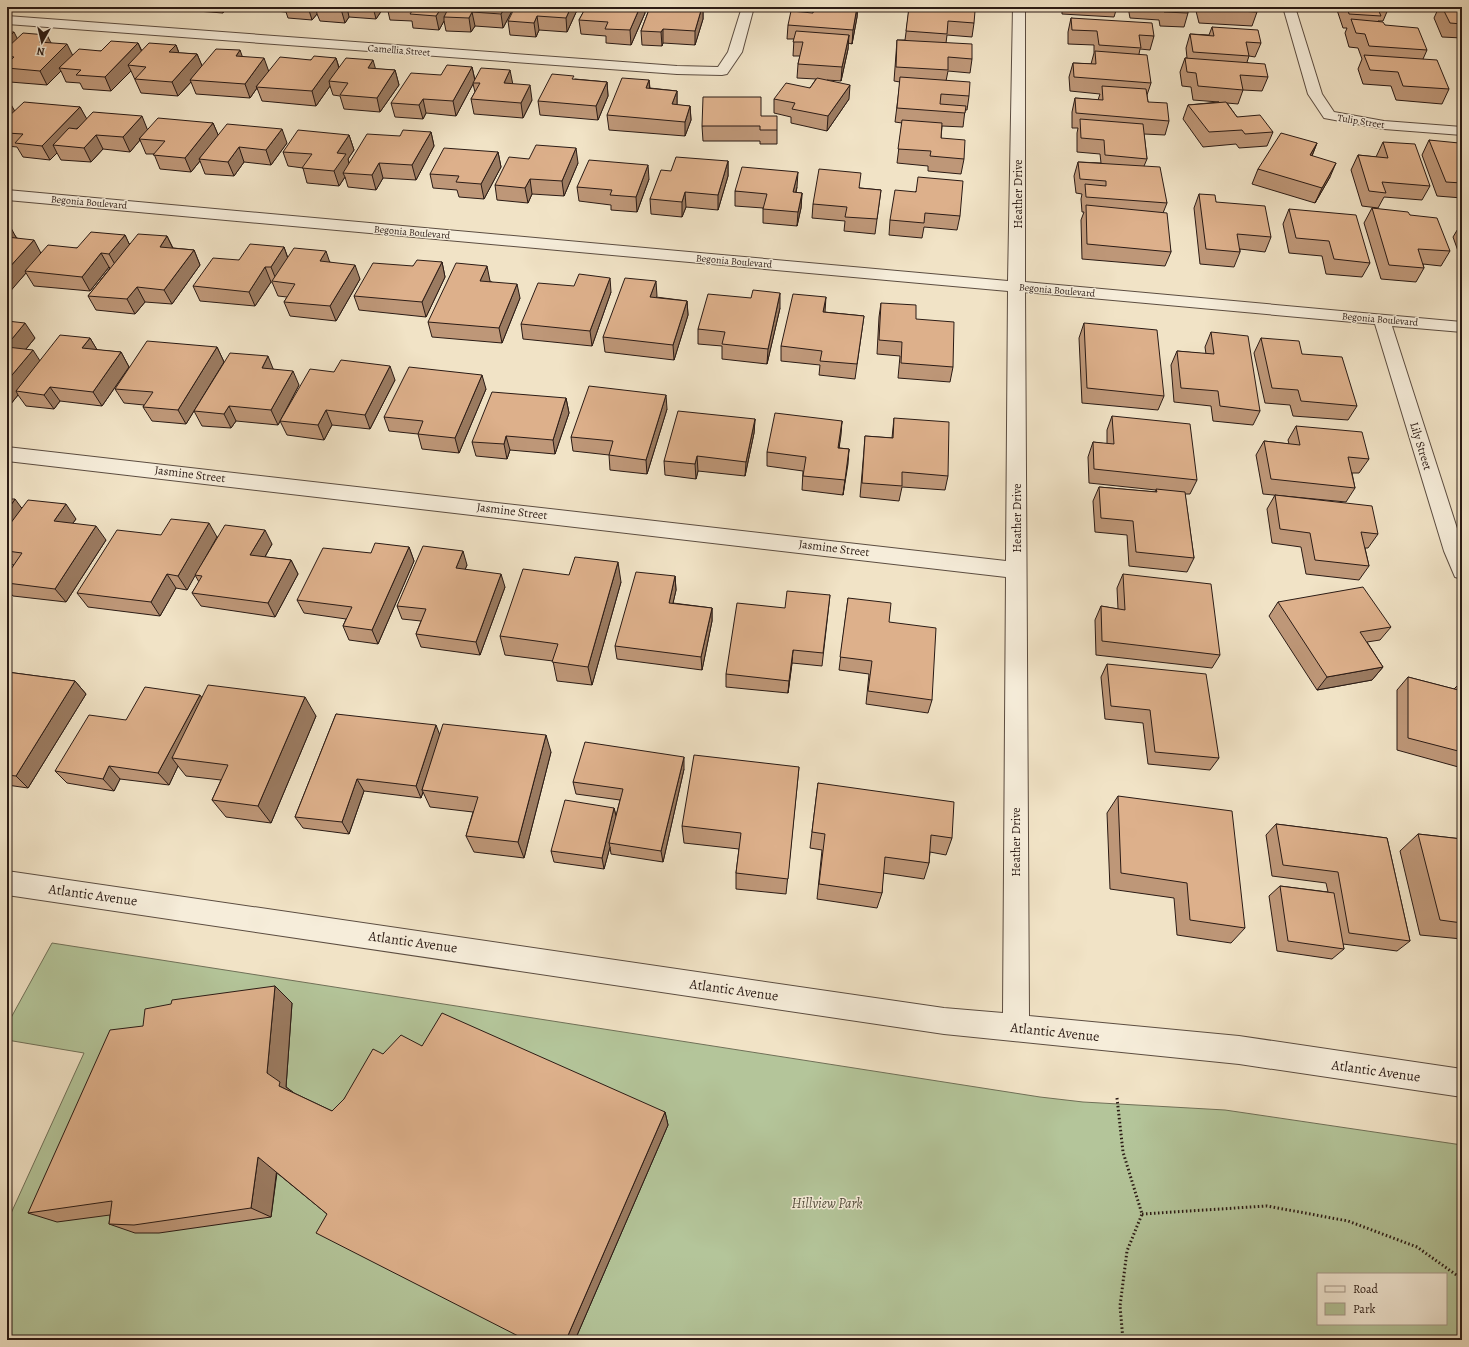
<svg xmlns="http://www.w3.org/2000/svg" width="1469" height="1347" viewBox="0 0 1469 1347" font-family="Alegreya,serif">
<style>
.green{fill:#b4c59a;stroke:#707058;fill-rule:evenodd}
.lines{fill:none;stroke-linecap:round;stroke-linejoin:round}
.minor-casing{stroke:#5c4d41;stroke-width:2}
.path{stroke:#2b1b15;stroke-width:3;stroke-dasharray:1.5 2.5;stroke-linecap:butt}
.minor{fill:#f6edda;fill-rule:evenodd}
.wall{fill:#be9778;stroke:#2b1b15}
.shaded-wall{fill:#9b7b61;stroke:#2b1b15}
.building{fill:#ddb08b;stroke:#2b1b15}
.labels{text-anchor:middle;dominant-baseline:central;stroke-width:3;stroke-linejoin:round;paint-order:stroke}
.far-street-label{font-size:10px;fill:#2b1b15;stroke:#f6edda}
.street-label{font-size:12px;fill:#2b1b15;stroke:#f6edda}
.near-street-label{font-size:14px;fill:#2b1b15;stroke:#f6edda}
.near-park-label{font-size:14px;font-style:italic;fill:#544e3d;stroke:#f6edda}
</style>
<rect width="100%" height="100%" fill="#f1e3c6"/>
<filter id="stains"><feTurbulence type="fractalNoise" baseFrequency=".005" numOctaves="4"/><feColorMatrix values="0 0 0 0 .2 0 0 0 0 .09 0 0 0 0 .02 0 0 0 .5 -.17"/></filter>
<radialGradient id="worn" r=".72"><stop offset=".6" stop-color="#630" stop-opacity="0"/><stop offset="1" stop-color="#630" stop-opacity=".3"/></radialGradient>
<path class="green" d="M 52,943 L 1040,1097 L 1083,1102 L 1225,1110 L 1462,1145 L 1462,1340 L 7,1340 L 7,1222 L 84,1053 L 7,1040 L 7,1025 ZM 1318,1274 L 1446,1274 L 1446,1324 L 1318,1324 Z"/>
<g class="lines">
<g class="minor-casing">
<g id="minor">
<polygon points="742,7 754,7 742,52 727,74 722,75 677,74 7,24 7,16 677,66 718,67 728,52"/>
<polygon points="1013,7 1025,7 1025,282 1462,322 1462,332 1392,326 1462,544 1462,579 1455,577 1444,551 1375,324 1025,292 1029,1016 1239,1036 1462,1069 1462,1097 1239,1064 944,1034 7,895 7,871 944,1008 1003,1013 1006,577 7,461 7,447 1006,561 1008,291 7,200 7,190 1008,281"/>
<polygon points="1283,7 1295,7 1322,94 1334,112 1384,121 1462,127 1462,135 1384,129 1324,118 1308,94"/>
</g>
</g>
<g class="path">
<polyline points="1117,1098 1123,1152 1142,1214 1127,1251 1120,1306 1123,1340"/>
<polyline points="1142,1214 1267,1206 1348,1221 1417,1247 1462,1279"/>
</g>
<use href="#minor" class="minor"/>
</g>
<g class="wall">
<polygon points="163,7 193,7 191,10 163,8"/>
<polygon points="195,7 255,7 252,10 227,8 223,13 197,11"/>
<polygon points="264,7 384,7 376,19 349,17 345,23 320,21 317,14 312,20 288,18 286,12 265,10"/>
<polygon points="387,7 514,7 503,28 475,26 471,32 446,31 444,21 439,30 413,28 412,21 390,20"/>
<polygon points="586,7 644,7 645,13 631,45 606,43 606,36 581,34 579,20"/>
<polygon points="650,7 703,7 703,19 695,45 663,43 662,46 642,45 641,31"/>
<polygon points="815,7 858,7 857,17 852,44 848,43 848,49 841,81 827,80 849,99 827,131 791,123 791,117 774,113 774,99 810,88 816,79 797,78 798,64 800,56 793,56 794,39 787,39 788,25 813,13"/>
<polygon points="895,7 923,7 974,23 972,37 947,35 946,43 972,59 970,73 948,71 946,81 969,96 967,110 965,110 963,127 942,126 941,138 964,159 961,174 928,171 928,166 897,163 902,123 895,122 900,82 894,81 896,54 897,40 905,40 909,10 895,9"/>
<polygon points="1062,7 1117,7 1114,17 1062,14"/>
<polygon points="1128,7 1187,7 1188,13 1184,27 1160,26 1159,20 1130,18"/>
<polygon points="1195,7 1255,7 1257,12 1252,26 1199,23"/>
<polygon points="1336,7 1389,7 1383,21 1378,21 1427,50 1423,59 1449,89 1442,104 1396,100 1391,86 1363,84 1358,69 1362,59 1358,48 1349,47 1345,33 1347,28 1343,28"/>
<polygon points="1439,7 1462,7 1462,38 1442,37 1434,18"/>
<polygon points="578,8 567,32 539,30 536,37 510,35 508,21"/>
<polygon points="1071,18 1154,36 1150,50 1140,49 1139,54 1151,83 1147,95 1148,102 1169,121 1165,135 1144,134 1147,159 1144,166 1167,203 1163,213 1171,252 1165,266 1082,259 1081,220 1084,212 1082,212 1081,199 1082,194 1076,193 1074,176 1078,162 1101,163 1100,154 1077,152 1077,133 1078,128 1072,128 1072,112 1075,98 1098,100 1100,94 1070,91 1069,77 1073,63 1091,64 1094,53 1094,45 1068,44 1068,32"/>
<polygon points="1212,27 1261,43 1255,57 1249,56 1247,62 1268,77 1262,91 1243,90 1238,104 1227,103 1237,117 1273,132 1267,146 1239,148 1236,144 1203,147 1183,119 1188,105 1219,102 1193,100 1191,87 1182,86 1180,72 1185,58 1187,58 1186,48 1190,34 1209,35"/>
<polygon points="7,32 17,39 51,43 72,55 101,51 138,43 142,51 176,45 179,53 197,54 202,66 242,57 268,72 311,60 336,58 339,67 376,69 395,70 399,85 380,112 344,109 340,96 333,95 330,86 316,106 262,101 257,88 250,98 196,94 191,82 178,96 141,93 131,71 111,91 83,89 80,83 66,82 61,71 47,85 10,82 7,76"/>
<polygon points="472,67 475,80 513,84 532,100 523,118 474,114 471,99 475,92 473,84 456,116 426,113 423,119 395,117 391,103 441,75"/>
<polygon points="575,79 607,82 608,96 598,120 540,115 538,101"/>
<polygon points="649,80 650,88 677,91 677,105 690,106 691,120 685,136 609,130 607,115"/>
<polygon points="7,101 14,111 80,107 86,119 148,130 213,123 218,135 287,143 271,165 244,162 234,176 205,174 200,161 191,172 160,169 154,154 146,154 140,140 130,152 103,149 91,162 61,160 57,153 50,160 23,157 17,147 7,146"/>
<polygon points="761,116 777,130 777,144 760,144 760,141 703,141 702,126"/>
<polygon points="431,132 434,146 416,180 383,178 376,190 348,187 345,177 339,186 307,183 303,168 288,166 283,152 349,135 354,150 348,159 349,163 400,136"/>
<polygon points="1429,140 1462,150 1462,198 1437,196 1422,155"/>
<polygon points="1383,142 1430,186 1422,200 1384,197 1378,208 1362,206 1351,170 1358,155 1376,157"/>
<polygon points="1317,143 1312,156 1330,177 1315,203 1252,184 1258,169"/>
<polygon points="498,152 501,167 484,199 459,197 457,190 433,188 430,174"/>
<polygon points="529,159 578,163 564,196 532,194 528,203 497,200 495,185"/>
<polygon points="728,161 728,176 718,210 686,207 682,217 651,214 650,199 671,171"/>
<polygon points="649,179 637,212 611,210 611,205 579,201 577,187"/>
<polygon points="797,187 796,193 802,193 801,208 797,226 763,223 763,208 735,206 735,191"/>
<polygon points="860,188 881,190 875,234 844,231 845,221 812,218 813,204"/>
<polygon points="916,191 960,216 957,230 924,227 922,238 889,235 890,220"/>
<polygon points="1199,194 1216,202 1271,237 1265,252 1240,249 1240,252 1234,267 1200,264 1194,208"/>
<polygon points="1372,208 1410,215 1450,251 1441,266 1423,264 1424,268 1416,282 1381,279 1364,223"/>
<polygon points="1289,209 1370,263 1362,277 1326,274 1322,256 1289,253 1283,224"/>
<polygon points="1462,222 1462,262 1453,237"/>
<polygon points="7,226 17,238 41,253 77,248 125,235 129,244 167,236 173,248 194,250 200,265 172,304 145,302 135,314 96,310 88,296 110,268 109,267 90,291 34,286 26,273 7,294"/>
<polygon points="284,247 288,258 330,262 360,279 336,321 290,316 284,302 287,297 278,296 272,282 271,282 255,306 200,301 193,286 239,260"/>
<polygon points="442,262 445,277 426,317 359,310 354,296 413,266"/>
<polygon points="490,281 520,298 502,343 432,337 428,322"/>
<polygon points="611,292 592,346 523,339 521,324"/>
<polygon points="657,296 656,297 687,301 688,315 674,360 605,352 603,337"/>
<polygon points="881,303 953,367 950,382 898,378 900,356 877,354 879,317"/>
<polygon points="780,308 767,364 722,359 722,346 698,344 698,329"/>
<polygon points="824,312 864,316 855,379 819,375 820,365 781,361 781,346"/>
<polygon points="7,321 35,338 26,349 40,361 90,338 97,350 121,352 129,367 102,406 60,401 54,409 26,406 18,395 10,405 7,405"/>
<polygon points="1084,323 1164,396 1158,410 1082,403 1079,338"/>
<polygon points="1211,332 1260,411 1253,425 1213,421 1211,406 1174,402 1171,365 1177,351 1206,354 1205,347"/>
<polygon points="1261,338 1302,354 1357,406 1348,420 1293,416 1290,405 1265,403 1254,353"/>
<polygon points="217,347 224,362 186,424 152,421 143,407 144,405 124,403 115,389"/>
<polygon points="273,369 299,385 278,425 236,421 231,428 202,426 194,411"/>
<polygon points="334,372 395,380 370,429 332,425 324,440 287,435 280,421"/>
<polygon points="486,389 459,453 422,449 418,434 389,431 384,417"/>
<polygon points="566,398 569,413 555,454 510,450 507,459 476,456 472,442"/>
<polygon points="667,409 647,474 610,470 609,455 573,451 571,437"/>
<polygon points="1112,416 1197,480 1190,494 1185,494 1194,558 1187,572 1129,566 1127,535 1095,532 1093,501 1099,487 1155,492 1156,490 1089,483 1088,457 1093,442 1107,444 1107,430"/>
<polygon points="894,418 948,476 945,490 902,487 899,501 860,497 864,450 865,436 892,438"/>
<polygon points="755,419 754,433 745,476 698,471 696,479 665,475 664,461"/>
<polygon points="842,421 839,448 849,449 843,495 802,490 803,471 767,466 767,452"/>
<polygon points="1296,426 1369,459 1359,473 1352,473 1355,488 1346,502 1263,494 1256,455 1264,441 1289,444 1288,440"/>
<polygon points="1275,495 1378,534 1368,548 1365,548 1369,566 1359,580 1306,574 1301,547 1272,543 1267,509"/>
<polygon points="7,499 22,508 76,519 72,524 106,540 66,602 13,596 7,589 7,575 14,565 7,564"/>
<polygon points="161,535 217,537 272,544 265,557 291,560 298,574 275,617 201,606 192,593 199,582 195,575 187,590 176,588 160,616 88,607 77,593"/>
<polygon points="409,547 414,561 378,644 349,640 343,626 346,619 304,613 297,600 371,553"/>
<polygon points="467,565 465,569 505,587 480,655 421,647 416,634 421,621 402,619 397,606"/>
<polygon points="1123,574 1220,655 1212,668 1096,655 1095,620 1101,606 1118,609 1117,588"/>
<polygon points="569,575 621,582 592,685 557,681 553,661 505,655 500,636"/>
<polygon points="675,576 676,590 673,603 712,608 712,621 702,670 617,659 615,646"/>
<polygon points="830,595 822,666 792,663 788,693 726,687 726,674 785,608"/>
<polygon points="848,598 889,622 932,700 928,713 866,704 869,674 839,670"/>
<polygon points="1278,602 1391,627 1380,640 1367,642 1383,667 1372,680 1317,690 1269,616"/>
<polygon points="1107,664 1219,758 1210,770 1148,764 1143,723 1105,719 1101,677"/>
<polygon points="7,672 75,681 86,694 28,788 7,785"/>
<polygon points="1408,677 1454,689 1462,681 1462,768 1397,750 1397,690"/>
<polygon points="202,697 316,716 271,823 226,817 212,800 221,780 186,776 178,766 169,785 120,779 114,791 67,783 55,771 126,720"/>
<polygon points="336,714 440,735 551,752 524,858 474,852 466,836 473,812 430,807 423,792 421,798 364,791 349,834 303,828 295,817"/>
<polygon points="799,767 786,894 736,889 736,873 739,849 684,843 682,826"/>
<polygon points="684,769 663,862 611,854 610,847 604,869 554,862 551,851 614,808 616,816 620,800 576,794 573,782"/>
<polygon points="818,783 952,838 946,855 930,852 929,863 924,879 883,873 882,893 877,908 817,899 822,850 810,848"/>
<polygon points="1118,796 1245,928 1231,943 1177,935 1174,898 1110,889 1107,813"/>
<polygon points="1276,824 1387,838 1410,941 1397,951 1343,944 1344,949 1332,959 1277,951 1269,896 1280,886 1328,892 1326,883 1272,876 1266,835"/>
<polygon points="1418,834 1462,839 1462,939 1420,935 1400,851"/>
<polygon points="275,986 292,1003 286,1087 294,1093 332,1111 344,1099 383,1054 422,1046 665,1112 668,1125 575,1340 526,1340 327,1214 277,1173 271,1217 159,1233 135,1233 109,1224 110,1215 57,1222 28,1213 143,1026"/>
</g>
<g class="shaded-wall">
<polygon points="220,7 227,7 227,8 223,13"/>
<polygon points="308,7 323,7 316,8 317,14 312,20"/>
<polygon points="342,7 347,7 349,17 345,23 341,9"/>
<polygon points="373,7 384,7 376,19"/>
<polygon points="442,7 451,7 444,17 444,21 439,30 436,16"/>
<polygon points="505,7 514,7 503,28 501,14"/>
<polygon points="571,7 578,7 578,8 567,32 566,18"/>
<polygon points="640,7 644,7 645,13 631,45 630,30"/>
<polygon points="702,7 703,7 703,19 695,45 695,31"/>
<polygon points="857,7 857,17 852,44 853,30"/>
<polygon points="472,12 475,26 471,32 469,18"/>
<polygon points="537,16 539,30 536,37 534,23"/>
<polygon points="663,29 663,43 662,46 661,32"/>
<polygon points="14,32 21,46 7,56 7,39"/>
<polygon points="47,35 54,49 39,42"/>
<polygon points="849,35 848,49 841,81 842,67"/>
<polygon points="138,43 144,57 128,65 131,71 111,91 105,77"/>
<polygon points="67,44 74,58 59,68 61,71 47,85 40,71"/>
<polygon points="176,45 181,59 169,52"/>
<polygon points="240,50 245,64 236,56"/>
<polygon points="197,54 203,68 190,80 191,82 178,96 172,82"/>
<polygon points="264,58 269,72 256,87 257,88 250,98 245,84"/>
<polygon points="336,58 340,72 329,81 330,86 316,106 312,91"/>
<polygon points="373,60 377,74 368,68"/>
<polygon points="472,67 475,81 473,83 473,84 456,116 453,101"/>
<polygon points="395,70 399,85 380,112 377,98"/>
<polygon points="510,70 513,85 504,83"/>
<polygon points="649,80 650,95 646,88"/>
<polygon points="607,82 608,96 598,120 596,106"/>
<polygon points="530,85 532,100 523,118 521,103"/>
<polygon points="850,85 849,99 827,131 828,116"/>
<polygon points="677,91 677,105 672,104"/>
<polygon points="423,99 426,113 423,119 419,105"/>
<polygon points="9,101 17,115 7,124 7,103"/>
<polygon points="690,106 691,120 685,136 685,122"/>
<polygon points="80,107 88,121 53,145 57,153 50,160 42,146"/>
<polygon points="142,116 148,131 139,139 140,140 130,152 123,137"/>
<polygon points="213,123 219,137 199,159 200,161 191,172 185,158"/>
<polygon points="282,129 287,143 271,165 266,150"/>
<polygon points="431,132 434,146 416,180 412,165"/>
<polygon points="96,135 103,149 91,162 84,148"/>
<polygon points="349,135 354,150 348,159 350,168 343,173 345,177 339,186 334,171 337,153"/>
<polygon points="1317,143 1311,158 1310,155"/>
<polygon points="239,147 244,162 234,176 228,162"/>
<polygon points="576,148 578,163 564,196 562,181"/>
<polygon points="498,152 501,167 484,199 481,184"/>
<polygon points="728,161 728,176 718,210 718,195"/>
<polygon points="379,163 383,178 376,190 372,175"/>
<polygon points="1336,163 1330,177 1315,203 1322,188"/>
<polygon points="648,165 649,179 637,212 636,197"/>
<polygon points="798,172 797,187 792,207 793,192"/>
<polygon points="530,179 532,194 528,203 525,188"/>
<polygon points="685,192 686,207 682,217 682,202"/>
<polygon points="802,193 801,208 797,226 798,212"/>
<polygon points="10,226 18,241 7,247 7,229"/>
<polygon points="125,235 132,250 117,268 109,254"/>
<polygon points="167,236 174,251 160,247"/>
<polygon points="34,240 42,255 25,271 26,273 8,294 7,270"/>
<polygon points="284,247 289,262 277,282 271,267"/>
<polygon points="194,250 200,265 172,304 164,290"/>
<polygon points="326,251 331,266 320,261"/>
<polygon points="101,253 109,267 90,291 82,277"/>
<polygon points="442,262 445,277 426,317 422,302"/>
<polygon points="355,265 360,279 336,321 330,306"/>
<polygon points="487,266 490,281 484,295 480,281"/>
<polygon points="265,267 271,282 255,306 249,292"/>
<polygon points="610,278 611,292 592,346 590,331"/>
<polygon points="656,281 657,296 651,312 650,297"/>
<polygon points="517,284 520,298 502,343 499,328"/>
<polygon points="137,287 145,302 135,314 127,299"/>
<polygon points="780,293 780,308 767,364 768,349"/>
<polygon points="826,297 825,312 822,327 823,312"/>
<polygon points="687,301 688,315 674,360 673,345"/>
<polygon points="25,323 35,338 16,361 7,349 7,345"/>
<polygon points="90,338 99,353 82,348"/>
<polygon points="217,347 224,362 186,424 178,410"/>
<polygon points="33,350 42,364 16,391 18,395 10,405 7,401 7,381"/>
<polygon points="121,352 129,367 102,406 93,392"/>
<polygon points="268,356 274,371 262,368"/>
<polygon points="390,366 395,380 370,429 365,415"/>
<polygon points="293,371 299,385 278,425 271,410"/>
<polygon points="482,375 486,389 459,453 455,438"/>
<polygon points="50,387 60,401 54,409 44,395"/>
<polygon points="666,395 667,409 647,474 646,460"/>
<polygon points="566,398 569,413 555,454 553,440"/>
<polygon points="229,406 236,421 231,428 224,414"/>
<polygon points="326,410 332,425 324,440 318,425"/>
<polygon points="755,419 754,433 745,476 746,462"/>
<polygon points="842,421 841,435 837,462 838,448"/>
<polygon points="506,436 510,450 507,459 504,444"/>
<polygon points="849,449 848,464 843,495 845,480"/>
<polygon points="697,456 698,471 696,479 695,464"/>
<polygon points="15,499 26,514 7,540 7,511"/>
<polygon points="66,504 76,519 64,535 54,521"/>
<polygon points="209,523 217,537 187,590 178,576"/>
<polygon points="96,526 106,540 66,602 55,589"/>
<polygon points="265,530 272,544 258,569 250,555"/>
<polygon points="409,547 414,561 378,644 372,630"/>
<polygon points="463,551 467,565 460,582 456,568"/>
<polygon points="291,560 298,574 275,617 268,603"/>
<polygon points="618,562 621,582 592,685 588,667"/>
<polygon points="167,574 176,588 160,616 151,602"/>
<polygon points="501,574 505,587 480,655 476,642"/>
<polygon points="675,576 676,590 670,616 669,603"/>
<polygon points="712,608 712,621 702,670 701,657"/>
<polygon points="793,650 792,663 788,693 789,681"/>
<polygon points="1383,667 1372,680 1317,690 1327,677"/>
<polygon points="75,681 86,694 28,788 16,776"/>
<polygon points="200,695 209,708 172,758 178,766 169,785 158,773"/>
<polygon points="305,697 316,716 271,823 258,806"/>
<polygon points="436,725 441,738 422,790 423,792 421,798 416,786"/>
<polygon points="546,735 551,752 524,858 518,842"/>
<polygon points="684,757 684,769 663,862 661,851"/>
<polygon points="109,766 120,779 114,791 103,779"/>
<polygon points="357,779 364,791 349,834 342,822"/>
<polygon points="614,808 617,820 609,843 610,847 604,869 602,858"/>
<polygon points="275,986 292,1003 286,1087 298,1096 279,1086 267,1073"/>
<polygon points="665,1112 668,1125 575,1340 566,1340"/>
<polygon points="258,1157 277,1168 271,1217 251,1208"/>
</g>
<g class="building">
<polygon points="316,7 342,7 341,9 316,8"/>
<polygon points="405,7 442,7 436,16 410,14 414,8"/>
<polygon points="449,7 505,7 501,14 472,12 469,18 444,17"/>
<polygon points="515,7 571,7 566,18 537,16 534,23 508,21"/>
<polygon points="586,7 640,7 630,30 605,29 608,22 579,20"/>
<polygon points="650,7 702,7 695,31 663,29 661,32 641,31"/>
<polygon points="815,7 857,7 853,30 788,25 791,11 813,13"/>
<polygon points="909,7 923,7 975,11 974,23 948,21 947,34 906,31"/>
<polygon points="1163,7 1187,7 1188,13 1164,12"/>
<polygon points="1203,7 1255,7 1257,12 1203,9"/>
<polygon points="1347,7 1377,7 1381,16 1349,14"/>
<polygon points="1442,7 1462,7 1462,24 1450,23"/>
<polygon points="1071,18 1152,23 1154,36 1139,35 1141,48 1099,45 1097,31 1072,30"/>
<polygon points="1351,19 1383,22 1385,25 1418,28 1427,50 1369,46 1365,34 1356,33"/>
<polygon points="1212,27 1258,30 1261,43 1246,42 1249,56 1193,52 1190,34 1214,36"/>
<polygon points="796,31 849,35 842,67 798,64 803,42 793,42"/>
<polygon points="7,32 14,32 7,39"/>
<polygon points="23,33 47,35 39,42 67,44 40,71 7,68 7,64 14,57 7,56 7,48"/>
<polygon points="897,40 972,44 972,59 948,57 948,70 896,67"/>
<polygon points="111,41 138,43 105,77 76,75 81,70 59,68 79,49 101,51"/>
<polygon points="149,43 176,45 169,52 197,54 172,82 135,79 146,67 128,65"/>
<polygon points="216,49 240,50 236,56 264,58 245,84 190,80"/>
<polygon points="1095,51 1147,55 1151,83 1074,77 1073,63 1096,64"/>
<polygon points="1364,55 1437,60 1449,89 1403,86 1398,72 1370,70"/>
<polygon points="314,56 336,58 312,91 256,87 280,57 311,60"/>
<polygon points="346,58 373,60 368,68 395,70 377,98 340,95 348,83 329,81"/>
<polygon points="1185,58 1265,64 1268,77 1240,75 1243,90 1198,86 1196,73 1187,72"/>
<polygon points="447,65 472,67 453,101 423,99 419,105 391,103 411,73 441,75"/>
<polygon points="481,68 510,70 504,83 530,85 521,103 471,99 480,83 473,83"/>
<polygon points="552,74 574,76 572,79 607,82 596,106 538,101"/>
<polygon points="900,77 970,82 969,96 941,94 940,104 966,106 965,113 897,108"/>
<polygon points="622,78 649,80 646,88 677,91 672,104 690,106 685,122 607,115"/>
<polygon points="817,78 850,85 828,116 792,109 795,103 774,99 786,83 810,88"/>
<polygon points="1102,86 1146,89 1148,102 1167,103 1169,121 1076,113 1075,98 1103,100"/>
<polygon points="703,97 761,97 761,116 777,116 777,130 760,130 760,126 702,126"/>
<polygon points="24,102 80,107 42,146 15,143 23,134 7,133 7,118"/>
<polygon points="1226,102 1237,117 1260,115 1273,132 1245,134 1242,130 1209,132 1188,105"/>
<polygon points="93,112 142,116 123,137 96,135 84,148 53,145 69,128 77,129"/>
<polygon points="158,118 213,123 185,158 153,155 165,141 139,139"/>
<polygon points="1080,119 1143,124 1147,159 1105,155 1104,140 1081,138"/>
<polygon points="902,120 942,123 941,138 965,140 964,159 930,156 931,151 898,149"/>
<polygon points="227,124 282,129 266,150 239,147 228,162 199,159"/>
<polygon points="298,130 349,135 337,153 346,154 334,171 302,168 312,154 283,152"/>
<polygon points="403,130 431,132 412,165 379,163 372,175 343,173 367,134 400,136"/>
<polygon points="1281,133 1317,143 1310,155 1336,163 1322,188 1258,169"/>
<polygon points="1429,140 1459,143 1462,150 1462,183 1446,182"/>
<polygon points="1383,142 1415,144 1430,186 1382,182 1386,193 1369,191 1358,155 1388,158"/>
<polygon points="536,145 576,148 562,181 530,179 525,188 495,185 509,157 529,159"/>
<polygon points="444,148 498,152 481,184 456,182 459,176 430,174"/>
<polygon points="676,157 728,161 718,195 685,192 682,202 650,199 661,170 671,171"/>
<polygon points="589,160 648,165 636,197 610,195 612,190 577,187"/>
<polygon points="1078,162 1160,167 1167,203 1086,197 1085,184 1106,186 1106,181 1080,179"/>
<polygon points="742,167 798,172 793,192 802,193 798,212 763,209 767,194 735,191"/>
<polygon points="819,169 861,173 859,188 881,190 877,219 845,217 847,207 813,204"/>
<polygon points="918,177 963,181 960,216 925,213 924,223 890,220 895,190 916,192"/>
<polygon points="1199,194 1215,195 1216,202 1265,206 1271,237 1237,234 1240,252 1206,249"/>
<polygon points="1086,205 1167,213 1171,252 1087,244"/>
<polygon points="1372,208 1408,212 1410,215 1437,218 1450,251 1418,249 1424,268 1389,265"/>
<polygon points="1289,209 1356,215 1370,263 1334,259 1329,241 1296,238"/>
<polygon points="91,232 125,235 109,254 101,253 82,277 25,271 48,245 77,248"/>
<polygon points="138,234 167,236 160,247 194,250 164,290 137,287 127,299 88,296"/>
<polygon points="7,237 34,240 7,270"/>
<polygon points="250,244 284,247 271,267 265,267 249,292 193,286 213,258 239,260"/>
<polygon points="294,248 326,251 320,261 355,265 330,306 284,302 295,284 272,281"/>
<polygon points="417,260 442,262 422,302 354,296 373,263 413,266"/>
<polygon points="456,263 487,266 480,281 517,284 499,328 428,322"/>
<polygon points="579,274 610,278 590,331 521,324 538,283 574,286"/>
<polygon points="625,278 656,281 650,297 687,301 673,345 603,337"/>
<polygon points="753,290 780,293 768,349 722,344 725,332 698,329 708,294 751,298"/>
<polygon points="793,294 826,297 823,312 864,316 857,364 820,361 822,351 781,346"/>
<polygon points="881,303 916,305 916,319 954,322 953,367 901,363 902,342 879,340"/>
<polygon points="7,321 25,323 7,345"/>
<polygon points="1084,323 1157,330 1164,396 1087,388"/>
<polygon points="1211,332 1248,336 1260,411 1220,406 1218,391 1181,388 1177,351 1214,354"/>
<polygon points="60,335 90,338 82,348 121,352 93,392 50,387 44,395 16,391"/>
<polygon points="1261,338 1299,341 1302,354 1342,357 1357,406 1301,401 1298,390 1272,388"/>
<polygon points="147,341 217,347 178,410 143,407 153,392 115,389"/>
<polygon points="7,347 33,350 7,381"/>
<polygon points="230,353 268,356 262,368 293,371 271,410 229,406 224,414 194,411"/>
<polygon points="341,360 390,366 365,415 326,410 318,425 280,421 310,369 334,372"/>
<polygon points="409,367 482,375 455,438 418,434 423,421 384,417"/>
<polygon points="589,386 666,395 646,460 609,455 613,441 571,437"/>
<polygon points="492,392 566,398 553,440 506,436 504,444 472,442"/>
<polygon points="678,411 755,419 746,462 697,456 695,464 664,461"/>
<polygon points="775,413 842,421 838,448 849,449 845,480 803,476 806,457 767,452"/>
<polygon points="1112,416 1190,424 1197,480 1094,469 1093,442 1114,444"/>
<polygon points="894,418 949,422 948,476 902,472 902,486 862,483 865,436 893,438"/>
<polygon points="1296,426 1362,432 1369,459 1348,457 1355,488 1271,479 1264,441 1300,445"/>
<polygon points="1099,487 1157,492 1156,489 1185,492 1194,558 1136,552 1133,521 1101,518"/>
<polygon points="1275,495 1372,506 1378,534 1361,532 1369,566 1315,560 1310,533 1280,529"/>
<polygon points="7,499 15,499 7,511"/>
<polygon points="28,500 66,504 54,521 96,526 55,589 7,583 7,575 22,553 7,551 7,528"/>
<polygon points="171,519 209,523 178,576 167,574 151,602 77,593 117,530 161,535"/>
<polygon points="225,525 265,530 250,555 291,560 268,603 192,593 202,576 195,575"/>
<polygon points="375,543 409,547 372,630 343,626 352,607 297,600 323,548 371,553"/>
<polygon points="423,546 463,551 456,568 501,574 476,642 416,634 426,609 397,606"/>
<polygon points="575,557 618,562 588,667 552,662 558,644 500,636 523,569 569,575"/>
<polygon points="636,572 675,576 669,603 712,608 701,657 615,646"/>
<polygon points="1123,574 1211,584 1220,655 1102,641 1101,606 1125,610"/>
<polygon points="1363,587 1391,627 1360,632 1383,667 1327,677 1278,602"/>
<polygon points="787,591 830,595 823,653 793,650 789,681 726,674 737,603 785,608"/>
<polygon points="848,598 891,603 889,622 936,628 932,700 868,691 872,661 840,657"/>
<polygon points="1107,664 1206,674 1219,758 1155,752 1150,710 1111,706"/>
<polygon points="7,672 75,681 16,776 7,775"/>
<polygon points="1408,677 1462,691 1462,752 1408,738"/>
<polygon points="208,685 305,697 258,806 212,800 228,765 172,758"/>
<polygon points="145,687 200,695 158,773 109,766 103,779 55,771 89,715 126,720"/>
<polygon points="336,714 436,725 416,786 357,779 342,822 295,817"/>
<polygon points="443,724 546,735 518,842 466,836 478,797 422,790"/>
<polygon points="585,742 684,757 661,851 609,843 623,789 573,782"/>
<polygon points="694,755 799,767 788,879 736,873 741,833 682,826"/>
<polygon points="818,783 954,802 952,838 931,835 929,863 885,857 882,893 819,884 825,834 812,832"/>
<polygon points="1118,796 1232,811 1245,928 1190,920 1187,883 1121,873"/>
<polygon points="565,800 614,808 602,858 551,851"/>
<polygon points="1276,824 1387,838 1410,941 1349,933 1338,872 1283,865"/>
<polygon points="1418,834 1462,839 1462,923 1440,920"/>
<polygon points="1280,886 1334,893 1344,949 1288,941"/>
<polygon points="275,986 267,1073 280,1082 279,1086 332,1111 344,1099 373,1049 383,1054 401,1035 422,1046 442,1013 665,1112 566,1340 526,1340 316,1233 327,1214 258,1157 251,1208 134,1225 109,1224 112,1201 28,1213 110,1030 143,1026 145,1009 171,1004 172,1000"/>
</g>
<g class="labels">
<g class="far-street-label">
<text transform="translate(399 50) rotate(4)">Camellia Street</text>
<text transform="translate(1361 121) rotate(9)">Tulip Street</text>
<text transform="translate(89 202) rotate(5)">Begonia Boulevard</text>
<text transform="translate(412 232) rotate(5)">Begonia Boulevard</text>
<text transform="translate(734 261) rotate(5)">Begonia Boulevard</text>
<text transform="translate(1057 290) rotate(5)">Begonia Boulevard</text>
<text transform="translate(1380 319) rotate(5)">Begonia Boulevard</text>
</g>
<g class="street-label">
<text transform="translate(1018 194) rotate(-90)">Heather Drive</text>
<text transform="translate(1421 446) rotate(73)">Lily Street</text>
<text transform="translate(190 474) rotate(7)">Jasmine Street</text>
<text transform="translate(512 511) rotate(7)">Jasmine Street</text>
<text transform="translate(1017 518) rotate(-90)">Heather Drive</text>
<text transform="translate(834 548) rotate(7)">Jasmine Street</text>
<text transform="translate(1016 842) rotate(-90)">Heather Drive</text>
</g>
<g class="near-street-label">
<text transform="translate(93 895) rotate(8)">Atlantic Avenue</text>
<text transform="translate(413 942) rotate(8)">Atlantic Avenue</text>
<text transform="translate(734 990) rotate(8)">Atlantic Avenue</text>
<text transform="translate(1055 1032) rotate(6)">Atlantic Avenue</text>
<text transform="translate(1376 1071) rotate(8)">Atlantic Avenue</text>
</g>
<g class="near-park-label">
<text x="827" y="1203">Hillview Park</text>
</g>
</g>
<rect width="1469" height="1347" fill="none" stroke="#f1e3c6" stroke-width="24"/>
<rect x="8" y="8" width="1453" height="1331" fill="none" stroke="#2b1b15" stroke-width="2"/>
<rect x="12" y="12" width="1445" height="1323" fill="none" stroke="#2b1b15"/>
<rect x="1317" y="1273" width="130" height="52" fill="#f6edda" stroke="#a5998b"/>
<rect x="1325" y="1286" width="20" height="6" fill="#f6edda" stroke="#a5998b"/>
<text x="1353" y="1293" font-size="12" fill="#2b1b15">Road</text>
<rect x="1325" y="1303" width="20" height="12" fill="#b4c59a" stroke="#a5998b"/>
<text x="1353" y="1313" font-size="12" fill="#2b1b15">Park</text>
<g transform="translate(42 42) rotate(188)" stroke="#f6edda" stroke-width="3" paint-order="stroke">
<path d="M0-3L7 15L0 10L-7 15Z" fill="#2b1b15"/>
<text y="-6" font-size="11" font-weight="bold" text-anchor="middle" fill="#2b1b15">N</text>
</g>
<rect width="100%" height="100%" filter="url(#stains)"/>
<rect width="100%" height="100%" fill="url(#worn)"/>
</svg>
